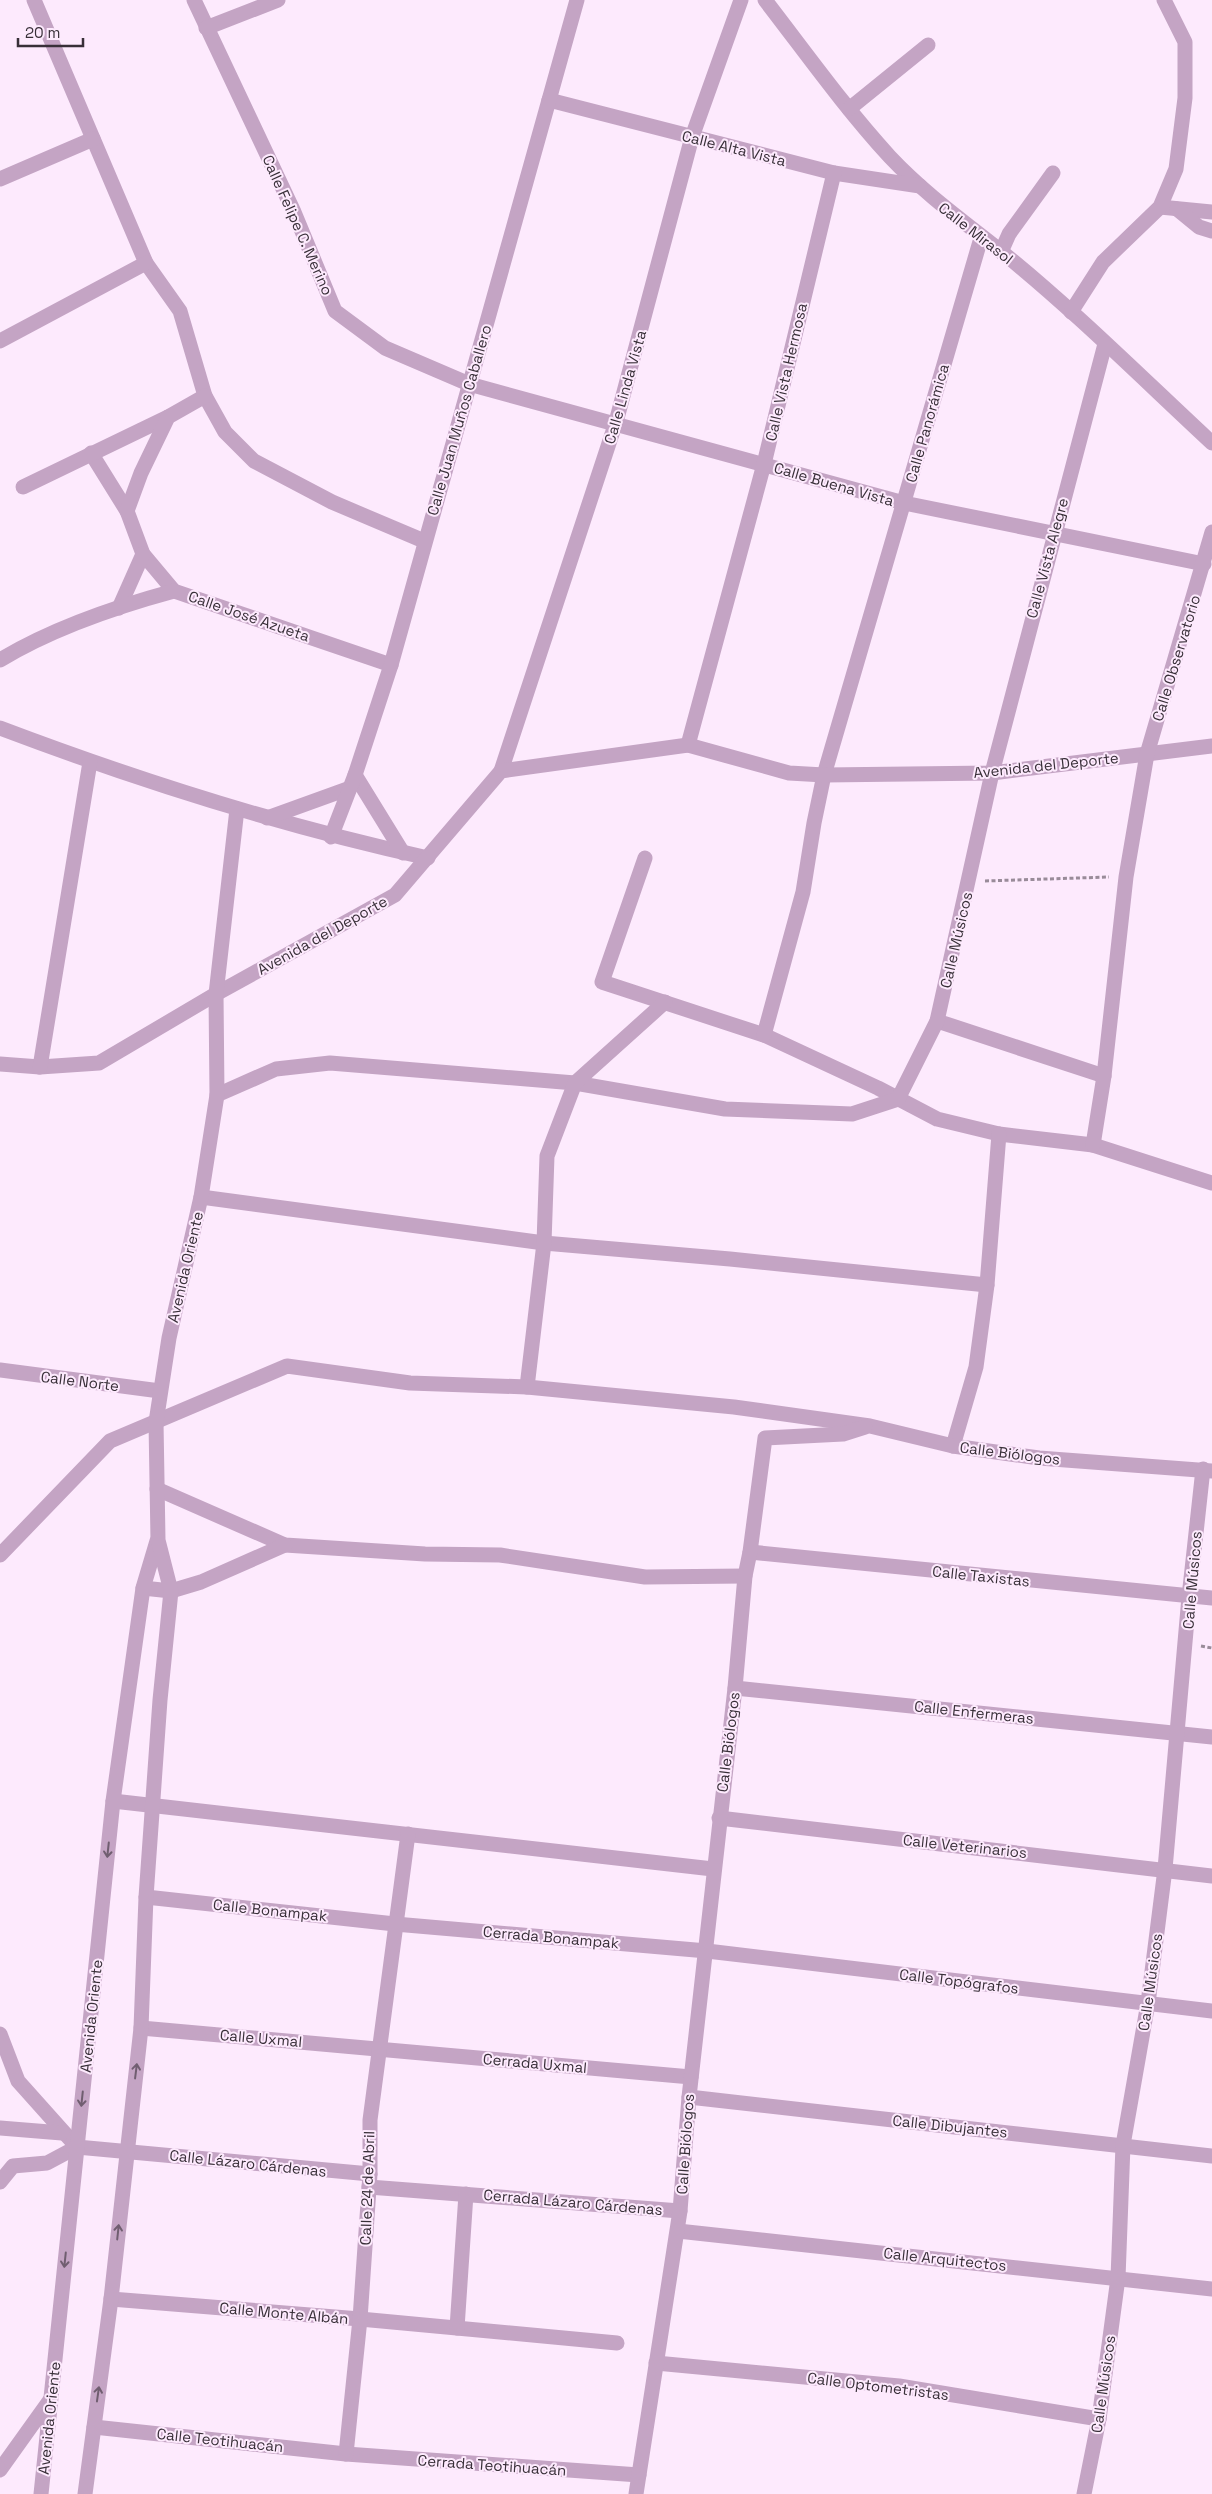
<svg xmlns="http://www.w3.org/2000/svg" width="1212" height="2494" viewBox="0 0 1212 2494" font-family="'Space Grotesk',sans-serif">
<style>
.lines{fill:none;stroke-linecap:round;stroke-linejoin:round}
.path{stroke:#998b99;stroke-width:3;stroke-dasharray:4 2.5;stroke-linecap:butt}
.minor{stroke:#c4a4c4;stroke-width:15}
.oneway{stroke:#705e70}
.labels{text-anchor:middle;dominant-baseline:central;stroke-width:4;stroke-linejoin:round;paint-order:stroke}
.street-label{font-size:15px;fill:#382f38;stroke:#fdeafd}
</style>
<rect width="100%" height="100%" fill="#fdeafd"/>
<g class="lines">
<g class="path">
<polyline points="985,881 1109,877"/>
<polyline points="1201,1646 1212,1648"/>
</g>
<g class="minor">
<polyline points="34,0 146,263 180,311 205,396 225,432 254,461 332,502 424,541"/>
<polyline points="194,0 294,212 335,311 385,348 469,384 904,503 1204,564"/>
<path d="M 765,0 C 806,53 845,108 890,157 C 925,194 963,221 1002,252 C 1075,311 1143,379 1212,443"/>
<polyline points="206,28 278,0"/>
<polyline points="549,100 834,173 920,186"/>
<polyline points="849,109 928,45"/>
<polyline points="0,179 93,139"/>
<polyline points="1160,207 1212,212"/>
<polyline points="1177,209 1199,227 1212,231"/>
<polyline points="1001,252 1009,234 1053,173"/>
<polyline points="1071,312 1103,262 1160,207 1176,169 1185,98 1185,42 1164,0"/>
<polyline points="0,341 146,263"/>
<polyline points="91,453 127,511 143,554 174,591 391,665"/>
<polyline points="23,487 168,417"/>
<polyline points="127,511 141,473 168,417 205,396"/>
<polyline points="119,608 143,554"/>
<path d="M 0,660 C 53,628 115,607 174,591"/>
<path d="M 0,728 C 140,781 282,826 428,858"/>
<polyline points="688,745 764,464 834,173"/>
<polyline points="501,771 616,422 692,137 741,0"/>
<polyline points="355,775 403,853"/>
<polyline points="267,818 350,788"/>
<polyline points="331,837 355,775 391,665 577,0"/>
<polyline points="645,858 602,982 764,1035 878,1088 937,1119 999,1134 1093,1145 1212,1183"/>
<polyline points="937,1021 1104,1076"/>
<polyline points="764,1035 803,892 814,823 824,775 981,238"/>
<polyline points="0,1064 40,1067 99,1063 216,994 395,895 501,771 688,745 789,773 824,775 992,773 1212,746"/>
<polyline points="40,1067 90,762"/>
<polyline points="217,1095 276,1069 330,1063 575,1083 725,1109 852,1114 898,1099 937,1021 992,773 1105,344"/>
<polyline points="1093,1145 1104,1076 1126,877 1147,754 1212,532"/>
<polyline points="201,1197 544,1243 730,1259 987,1285"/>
<polyline points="0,1370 160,1391"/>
<polyline points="527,1387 544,1243 547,1156 575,1083 665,1002"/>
<polyline points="953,1446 976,1367 987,1285 999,1134"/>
<polyline points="157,1489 285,1545 425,1554 500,1555 645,1577 745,1576"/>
<polyline points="750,1552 1212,1598"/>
<polyline points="0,1555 110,1441 287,1366 410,1383 527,1387 734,1407 870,1426 953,1446 1039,1458 1212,1471"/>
<polyline points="143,1588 171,1591 201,1582 285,1545"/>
<polyline points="735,1688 1212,1737"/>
<polyline points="113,1801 713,1869"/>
<polyline points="719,1818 1212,1876"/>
<polyline points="146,1897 395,1924 707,1951 1212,2011"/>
<polyline points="141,2028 691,2077"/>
<polyline points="0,2034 18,2081 77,2147"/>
<polyline points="689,2097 1212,2156"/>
<polyline points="0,2128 62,2133"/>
<polyline points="77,2147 370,2174"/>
<polyline points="0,2182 13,2166 47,2163 77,2147"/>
<polyline points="369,2187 680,2211"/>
<polyline points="678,2231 1212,2289"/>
<polyline points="111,2299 360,2319 617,2343"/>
<polyline points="457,2328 466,2194"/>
<polyline points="656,2363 899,2386 1099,2419"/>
<polyline points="94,2427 346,2454 639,2475"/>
<polyline points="346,2454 360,2319 370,2174 370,2120 408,1834"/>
<polyline points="0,2470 50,2400"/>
<polyline points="41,2494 113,1801 143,1588 157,1541"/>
<polyline points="85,2494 111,2299 141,2028 146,1897 160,1700 171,1591 158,1540 156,1422 169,1338 201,1197 217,1095 216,994 237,809"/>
<polyline points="636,2494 680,2211 689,2097 735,1688 745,1576 750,1552 765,1438 843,1434 865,1427"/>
<polyline points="1084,2494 1099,2419 1118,2278 1123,2145 1148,2003 1165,1869 1189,1597 1203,1469"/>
</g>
</g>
<defs><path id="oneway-shaft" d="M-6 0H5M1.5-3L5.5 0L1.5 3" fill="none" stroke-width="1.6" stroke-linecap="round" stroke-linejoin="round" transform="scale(1.25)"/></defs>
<g class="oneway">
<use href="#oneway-shaft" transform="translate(108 1850) rotate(96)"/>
<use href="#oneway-shaft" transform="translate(136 2071) rotate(-83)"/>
<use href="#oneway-shaft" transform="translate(82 2099) rotate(96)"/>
<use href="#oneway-shaft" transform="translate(118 2232) rotate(-84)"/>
<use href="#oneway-shaft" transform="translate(65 2260) rotate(96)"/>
<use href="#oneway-shaft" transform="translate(98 2394) rotate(-82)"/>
</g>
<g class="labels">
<g class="street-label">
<text transform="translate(734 148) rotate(14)">Calle Alta Vista</text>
<text transform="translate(298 225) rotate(66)">Calle Felipe C. Merino</text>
<text transform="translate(976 233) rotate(38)">Calle Mirasol</text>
<text transform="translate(786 372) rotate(-77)">Calle Vista Hermosa</text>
<text transform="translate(625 387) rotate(-74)">Calle Linda Vista</text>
<text transform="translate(459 420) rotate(-74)">Calle Juan Muños Caballero</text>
<text transform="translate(927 423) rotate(-74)">Calle Panorámica</text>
<text transform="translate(834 484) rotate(16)">Calle Buena Vista</text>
<text transform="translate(1047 558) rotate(-75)">Calle Vista Alegre</text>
<text transform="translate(249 616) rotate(19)">Calle José Azueta</text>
<text transform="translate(1176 658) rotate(-73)">Calle Observatorio</text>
<text transform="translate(1046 765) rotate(-6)">Avenida del Deporte</text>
<text transform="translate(322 935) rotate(-29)">Avenida del Deporte</text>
<text transform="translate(956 940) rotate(-77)">Calle Músicos</text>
<text transform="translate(185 1267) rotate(-77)">Avenida Oriente</text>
<text transform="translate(80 1381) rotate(7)">Calle Norte</text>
<text transform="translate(1010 1453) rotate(7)">Calle Biólogos</text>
<text transform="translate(981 1576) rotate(6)">Calle Taxistas</text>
<text transform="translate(1192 1580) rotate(-85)">Calle Músicos</text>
<text transform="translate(974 1712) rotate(6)">Calle Enfermeras</text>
<text transform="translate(728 1742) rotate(-83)">Calle Biólogos</text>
<text transform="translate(965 1846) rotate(6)">Calle Veterinarios</text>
<text transform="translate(270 1910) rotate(6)">Calle Bonampak</text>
<text transform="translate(551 1937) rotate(5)">Cerrada Bonampak</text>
<text transform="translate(959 1981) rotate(7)">Calle Topógrafos</text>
<text transform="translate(1150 1982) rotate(-82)">Calle Músicos</text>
<text transform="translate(91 2016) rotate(-84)">Avenida Oriente</text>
<text transform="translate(261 2038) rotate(5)">Calle Uxmal</text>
<text transform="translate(535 2063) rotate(5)">Cerrada Uxmal</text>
<text transform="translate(950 2126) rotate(6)">Calle Dibujantes</text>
<text transform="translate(685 2144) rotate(-86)">Calle Biólogos</text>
<text transform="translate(248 2163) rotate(6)">Calle Lázaro Cárdenas</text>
<text transform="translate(367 2188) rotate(-88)">Calle 24 de Abril</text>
<text transform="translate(573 2202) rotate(5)">Cerrada Lázaro Cárdenas</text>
<text transform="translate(945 2259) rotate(6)">Calle Arquitectos</text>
<text transform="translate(284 2313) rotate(5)">Calle Monte Albán</text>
<text transform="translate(1103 2384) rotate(-82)">Calle Músicos</text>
<text transform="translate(878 2386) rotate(7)">Calle Optometristas</text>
<text transform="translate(49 2418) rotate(-84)">Avenida Oriente</text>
<text transform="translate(220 2440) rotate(6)">Calle Teotihuacán</text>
<text transform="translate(492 2465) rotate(4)">Cerrada Teotihuacán</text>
</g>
</g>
<path d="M18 38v8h65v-8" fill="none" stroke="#382f38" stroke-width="2.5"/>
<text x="25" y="38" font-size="15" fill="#382f38" stroke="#fdeafd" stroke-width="4" paint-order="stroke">20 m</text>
</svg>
